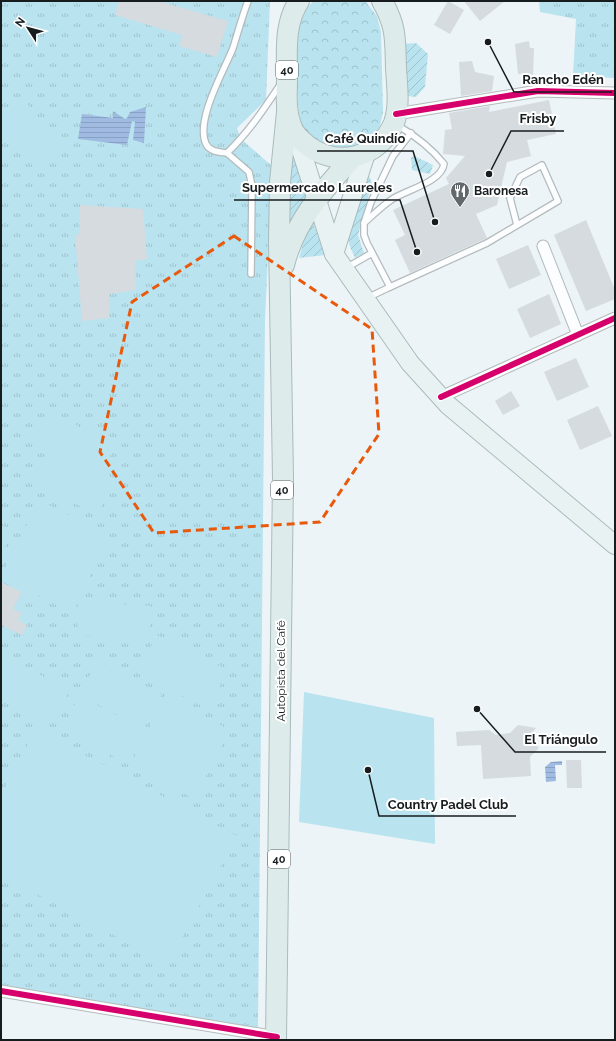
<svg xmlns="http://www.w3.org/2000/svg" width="616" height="1041" viewBox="0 0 616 1041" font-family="Raleway,sans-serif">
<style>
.grass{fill:url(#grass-tufts)}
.forest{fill:url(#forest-crowns)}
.garden{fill:url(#garden-furrows)}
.pitch{fill:#b9e3ef}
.water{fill:url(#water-rules)}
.building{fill:#d5dbde}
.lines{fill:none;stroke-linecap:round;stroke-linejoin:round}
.lane-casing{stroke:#b4bbbd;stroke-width:8}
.street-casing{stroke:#b4bbbd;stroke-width:13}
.primary-casing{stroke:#a9bbbc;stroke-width:20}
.highway-casing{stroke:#a9bbbc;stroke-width:22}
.lane{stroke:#fcfdfe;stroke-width:5.5}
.street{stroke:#fcfdfe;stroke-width:11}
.primary{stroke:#e9f2f3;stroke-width:18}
.highway{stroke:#deebeb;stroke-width:20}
.cycleway-casing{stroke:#fff;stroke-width:8}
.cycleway{stroke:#d6006c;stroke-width:6}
.marked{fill:none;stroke:#e8590c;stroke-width:3;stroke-dasharray:8 5;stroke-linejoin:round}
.labels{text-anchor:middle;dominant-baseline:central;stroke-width:4;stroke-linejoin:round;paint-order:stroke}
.shield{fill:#fff;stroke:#5d6162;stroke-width:1}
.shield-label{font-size:11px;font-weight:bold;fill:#171d1f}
.poi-label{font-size:12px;font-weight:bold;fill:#171d1f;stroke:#fff;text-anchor:start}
.street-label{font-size:12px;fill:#171d1f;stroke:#fff}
.leader{fill:none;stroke:#171d1f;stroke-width:1.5}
.callout-dot{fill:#171d1f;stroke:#fff;stroke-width:1.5}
.callout-label{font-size:13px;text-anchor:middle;font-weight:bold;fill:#171d1f;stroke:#fff;stroke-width:4;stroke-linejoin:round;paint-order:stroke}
</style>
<defs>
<pattern id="grass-tufts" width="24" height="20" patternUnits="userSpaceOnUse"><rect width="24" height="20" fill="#b9e3ef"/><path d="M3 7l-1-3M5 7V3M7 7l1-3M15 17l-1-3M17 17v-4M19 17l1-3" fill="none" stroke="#9ec2cc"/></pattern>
<pattern id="forest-crowns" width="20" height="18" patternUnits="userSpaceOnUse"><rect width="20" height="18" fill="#b9e3ef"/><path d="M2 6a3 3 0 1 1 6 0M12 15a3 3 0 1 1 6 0" fill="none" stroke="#9ec2cc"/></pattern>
<pattern id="garden-furrows" width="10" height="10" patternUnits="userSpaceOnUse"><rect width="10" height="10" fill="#b9e3ef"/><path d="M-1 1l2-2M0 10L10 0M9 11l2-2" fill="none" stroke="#9ec2cc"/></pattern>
<pattern id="water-rules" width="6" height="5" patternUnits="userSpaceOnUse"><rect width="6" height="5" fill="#9fbbe1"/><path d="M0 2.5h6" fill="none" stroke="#88a0c1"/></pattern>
</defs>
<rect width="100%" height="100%" fill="#ecf4f7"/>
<g class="grass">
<polygon points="1,1 270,1 266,100 237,128 241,139 272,166 265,320 258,1028 1,986"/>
<polygon points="539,1 615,1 615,78 573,76 576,19 540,12"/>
</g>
<path class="forest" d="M 314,1 L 365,1 L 377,16 L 381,32 L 383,112 L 380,126 L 372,139 L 361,148 L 330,152 C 323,146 307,137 303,130 C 296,117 294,35 299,20 C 302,12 308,6 314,1 Z"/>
<g class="garden">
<polygon points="416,43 428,54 425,87 416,97 408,96 404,44"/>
<polygon points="289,130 307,196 298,210 288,240"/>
<polygon points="414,156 433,165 430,174 412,170 411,158"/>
<path d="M 369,176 L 372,183 L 358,235 L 364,253 L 355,258 C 353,253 350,248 349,243 C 345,221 360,195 369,176 Z"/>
<polygon points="311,216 325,255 299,258"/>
</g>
<g class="pitch">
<polygon points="24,100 60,143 33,166 1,128 1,120"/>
<polygon points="51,411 115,447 100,474 114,482 97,515 33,481 50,449 35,440"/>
<polygon points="39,500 110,536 78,601 151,606 149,640 77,636 78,603 72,613 1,577"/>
<polygon points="1,525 13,531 1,554"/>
<polygon points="157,635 228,670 208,709 137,673"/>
<polygon points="3,656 70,690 52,724 1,698 1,660"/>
<polygon points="97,661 162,694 144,728 79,695"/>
<polygon points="304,692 434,718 435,844 299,822"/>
<polygon points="79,696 144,729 126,763 62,730"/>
<polygon points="165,697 230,730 194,799 130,765"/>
<polygon points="36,729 237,836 168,964 1,875 1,795"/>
</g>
<g class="water">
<polygon points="146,107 144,143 133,140 135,122 132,121 127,145 78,139 82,114 113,118 113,111 125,119 127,118 130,112"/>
<polygon points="562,761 562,765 555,765 556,781 546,782 545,767 551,762"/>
</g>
<g class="building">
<polygon points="119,1 158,1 228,21 217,57 179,46 182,35 115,15"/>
<polygon points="448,1 464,10 450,34 434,25"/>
<polygon points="464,1 505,1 480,21"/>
<polygon points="529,41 530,48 534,48 533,75 518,74 515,44"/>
<polygon points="472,61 475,72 494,76 492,91 461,96 459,62"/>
<polygon points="549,100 556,134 527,140 531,156 507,162 497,205 476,214 487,238 410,273 395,240 405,235 393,210 449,184 446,178 465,156 443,154 445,130 452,129 449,113 490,106 489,112"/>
<polygon points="80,205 143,209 147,259 135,261 136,290 109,294 109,318 82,321 75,234 79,235"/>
<polygon points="586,220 615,290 615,299 586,311 554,235"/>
<polygon points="528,245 541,275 509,289 496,259"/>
<polygon points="549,294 561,324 530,338 517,309"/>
<polygon points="576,358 589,387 557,401 544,372"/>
<polygon points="511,391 520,406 503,415 495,401"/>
<polygon points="598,406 612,436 580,450 567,420"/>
<polygon points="1,582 22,592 13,609 22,613 18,620 27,625 22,635 1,625"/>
<polygon points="518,725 536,728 528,737 539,748 530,757 531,776 483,779 481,745 457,746 456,732 489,730 496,735 510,733"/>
<polygon points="566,760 581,760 582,788 567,788"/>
</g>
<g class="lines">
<g class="lane-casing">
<g id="lane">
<path d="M 227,153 C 220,152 210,152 206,144 C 195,120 224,71 233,48 C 238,32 242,17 248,1"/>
<path d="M 364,223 C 373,215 381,207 391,200 C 405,190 441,183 444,164 C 432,149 414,135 397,125"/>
<polyline points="346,268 372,253"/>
<path d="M 251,274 L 252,186 L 249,172 L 227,153 C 248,133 264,109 280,85"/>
<polyline points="390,287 487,243 558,201 542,165 520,177 510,198 517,225"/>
<polyline points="367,298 390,287 367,243 364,235 364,223 371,202 393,156 411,133"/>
</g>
</g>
<g class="street-casing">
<g id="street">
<polyline points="396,114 538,91 615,93"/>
<polyline points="543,246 578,335"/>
<polyline points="441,397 615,318"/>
<polyline points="1,991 277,1037"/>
</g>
</g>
<g class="primary-casing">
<g id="primary">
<polyline points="297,137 334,254 410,363 448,405 615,545"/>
<polyline points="334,254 366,153"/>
</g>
</g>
<g class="highway-casing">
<g id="highway">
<path d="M 299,1 C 284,24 287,50 287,77 C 287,93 285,110 291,125 C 294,135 301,140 308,146 C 338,168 379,158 394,123 C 400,106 397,86 396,68 C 395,40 397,27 382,1"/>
<path d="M 284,265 C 295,221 323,190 353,157"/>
<polyline points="276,1040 283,478 279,241 280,182 287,112"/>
</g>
</g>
<use href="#lane" class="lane"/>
<use href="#street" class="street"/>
<use href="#primary" class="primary"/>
<use href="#highway" class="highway"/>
<g class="cycleway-casing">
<g id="cycleway">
<polyline points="396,114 538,91 615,93"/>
<polyline points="441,397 615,318"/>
<polyline points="1,991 277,1037"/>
</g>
</g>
<use href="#cycleway" class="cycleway"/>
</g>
<path class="marked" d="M 234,236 L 372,329 L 379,434 L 320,522 L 154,533 L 100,452 L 132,302 Z"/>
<defs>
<g id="restaurant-pin" transform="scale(1)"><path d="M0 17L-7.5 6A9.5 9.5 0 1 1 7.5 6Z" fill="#62686b" stroke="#fff"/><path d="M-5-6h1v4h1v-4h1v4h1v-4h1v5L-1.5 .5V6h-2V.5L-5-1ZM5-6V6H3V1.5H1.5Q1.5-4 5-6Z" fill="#fff"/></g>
</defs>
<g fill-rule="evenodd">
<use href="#restaurant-pin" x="460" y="191"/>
</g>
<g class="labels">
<g class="shield">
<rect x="276" y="61" width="22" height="18" rx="3"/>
<rect x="271" y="481" width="22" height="18" rx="3"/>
<rect x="268" y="850" width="22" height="18" rx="3"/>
</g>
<g class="shield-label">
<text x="287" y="70">40</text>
<text x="282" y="490">40</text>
<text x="279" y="859">40</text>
</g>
<g class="poi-label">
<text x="474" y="191">Baronesa</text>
</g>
<g class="street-label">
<text transform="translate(281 671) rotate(-90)">Autopista del Café</text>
</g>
</g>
<path class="leader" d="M488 42L514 92H612M489 174L511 131H564M435 222L413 151H317M417 252L400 200H234M477 709L515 752H606M368 770L379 816H516"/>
<g class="callout-dot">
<circle cx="488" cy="42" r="4"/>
<circle cx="489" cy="174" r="4"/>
<circle cx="435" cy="222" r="4"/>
<circle cx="417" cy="252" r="4"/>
<circle cx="477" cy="709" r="4"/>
<circle cx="368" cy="770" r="4"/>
</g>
<g class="callout-label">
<text x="563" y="84">Rancho Edén</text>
<text x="538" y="123">Frisby</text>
<text x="365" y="143">Café Quindío</text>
<text x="317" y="192">Supermercado Laureles</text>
<text x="561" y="744">El Triángulo</text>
<text x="448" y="809">Country Padel Club</text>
</g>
<rect width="616" height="1041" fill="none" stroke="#171d1f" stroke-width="4"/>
<g transform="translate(28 28) rotate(306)" stroke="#ffffff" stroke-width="3" paint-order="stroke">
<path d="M0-3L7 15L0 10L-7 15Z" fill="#171d1f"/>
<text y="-6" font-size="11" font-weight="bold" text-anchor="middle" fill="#171d1f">N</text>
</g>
</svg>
